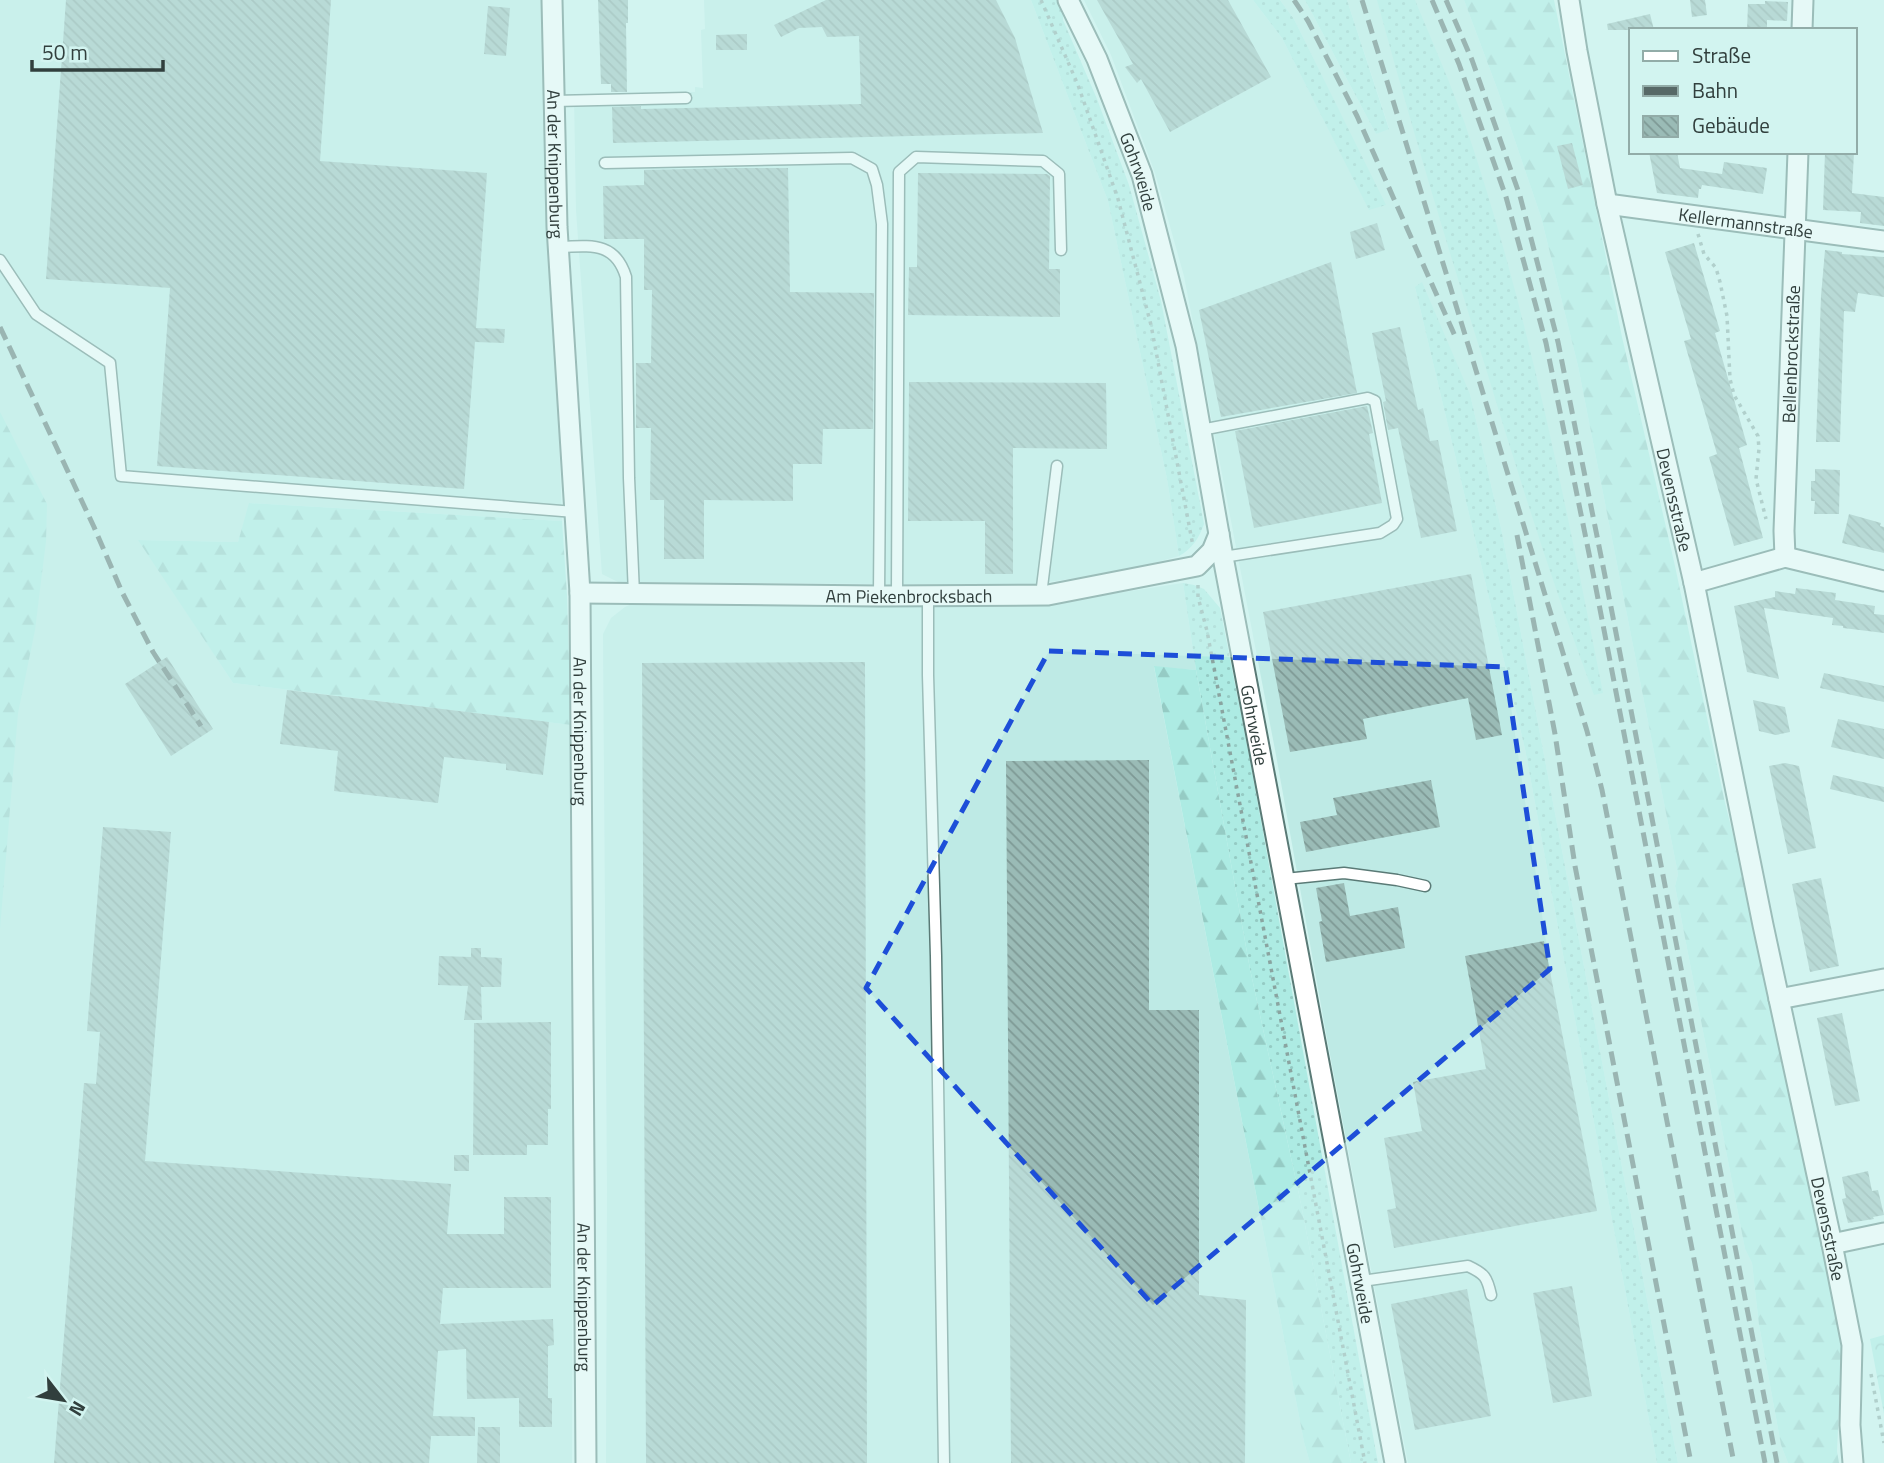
<svg xmlns="http://www.w3.org/2000/svg" width="1884" height="1463" viewBox="0 0 1884 1463" font-family="'Titillium Web',sans-serif">
<style>
.built{fill:#beeae5}
.grass{fill:url(#grass-dots)}
.forest{fill:url(#forest-firs)}
.park{fill:url(#park-crowns)}
.building{fill:url(#building-back-hatch)}
.lines{fill:none;stroke-linecap:round;stroke-linejoin:round}
.service-casing{stroke:#5a7a76;stroke-width:13}
.minor-casing{stroke:#5a7a76;stroke-width:23}
.path{stroke:#8aa4a0;stroke-width:3.5;stroke-dasharray:3.5 5;stroke-linecap:butt}
.service{stroke:#fff;stroke-width:10}
.minor{stroke:#fff;stroke-width:19}
.rail{stroke:#576967;stroke-width:5;stroke-dasharray:14 7;stroke-linecap:butt}
.marked{fill:none;stroke:#1d4ed8;stroke-width:5;stroke-dasharray:14 9;stroke-linejoin:round}
.labels{text-anchor:middle;dominant-baseline:central;stroke-width:5;stroke-linejoin:round;paint-order:stroke}
.street-label{font-size:18px;fill:#313f3d;stroke:#d2f4f0}
</style>
<defs>
<pattern id="grass-dots" width="8" height="8" patternUnits="userSpaceOnUse" patternTransform="scale(1.75)"><rect width="8" height="8" fill="#adebe3"/><path d="M2 2h.1M6 6h.1" fill="none" stroke="#95cbc4" stroke-width="1.8" stroke-linecap="round"/></pattern>
<pattern id="forest-firs" width="22" height="20" patternUnits="userSpaceOnUse" patternTransform="scale(1.75)"><rect width="22" height="20" fill="#adebe3"/><path d="M5 1l3.5 6h-7zM16 11l3.5 6h-7z" fill="#95cbc4"/></pattern>
<pattern id="park-crowns" width="20" height="18" patternUnits="userSpaceOnUse" patternTransform="scale(1.75)"><rect width="20" height="18" fill="#adebe3"/><path d="M2 6a3 3 0 1 1 6 0M12 15a3 3 0 1 1 6 0" fill="none" stroke="#95cbc4"/></pattern>
<pattern id="building-back-hatch" width="6" height="6" patternUnits="userSpaceOnUse" patternTransform="scale(1.75)"><rect width="6" height="6" fill="#9abbb6"/><path d="M-1 5l2 2M0 0l6 6M5-1l2 2" fill="none" stroke="#7e9995"/></pattern>
</defs>
<rect width="100%" height="100%" fill="#d2f4f0"/>
<g class="built">
<polygon points="0,0 543,0 562,521 250,503 238,542 139,540 233,683 571,725 573,981 572,1463 0,1463"/>
<polygon points="704,0 1031,0 1108,201 1167,479 1179,556 1125,571 1027,585 618,582 602,574 576,210 574,95 695,92 695,87 703,88 701,30 705,29"/>
<polygon points="1084,0 1253,0 1282,38 1369,209 1385,205 1294,19 1280,0 1305,0 1376,134 1389,128 1347,0 1464,0 1498,91 1541,217 1578,366 1678,874 1675,886 1745,1249 1752,1263 1759,1325 1781,1445 1788,1463 1678,1463 1501,528 1470,394 1415,287 1525,749 1657,1463 1408,1463 1328,1044 1276,755 1184,276 1155,173 1111,55"/>
<polygon points="1183,583 1196,670 1154,667 1304,1442 1310,1463 606,1463 607,1190 603,634 611,618 625,607 634,603 1046,604"/>
</g>
<g class="grass">
<path d="M 1031,0 L 1058,0 L 1063,9 L 1063,20 L 1097,99 L 1129,185 L 1161,301 L 1204,524 C 1199,538 1192,549 1179,556 L 1167,479 L 1108,201 Z"/>
<polygon points="1253,0 1280,0 1294,19 1386,205 1369,210 1282,38"/>
<polygon points="1305,0 1347,0 1389,129 1376,134"/>
<path d="M 1377,0 L 1415,0 C 1432,41 1450,82 1465,124 C 1528,309 1565,501 1603,693 L 1594,695 C 1554,588 1520,481 1487,372 C 1448,249 1411,125 1377,0 Z"/>
<polygon points="1422,282 1470,394 1501,528 1678,1463 1657,1463 1525,749 1415,287"/>
<polygon points="1183,583 1194,585 1204,589 1220,608 1249,755 1378,1463 1351,1463 1300,1199 1250,969 1196,670"/>
</g>
<g class="forest">
<polygon points="1464,0 1554,0 1622,337 1675,566 1725,803 1776,1004 1822,1225 1842,1347 1837,1451 1839,1463 1788,1463 1781,1445 1759,1325 1752,1263 1745,1249 1675,886 1678,874 1578,366 1541,217 1498,91"/>
<polygon points="0,412 47,504 46,541 35,630 18,713 0,929"/>
<polygon points="249,503 562,521 567,595 571,725 233,683 138,540 238,542"/>
<polygon points="1154,666 1196,670 1250,969 1300,1199 1351,1463 1310,1463 1304,1442"/>
</g>
<polygon class="park" points="1884,1335 1884,1414 1870,1339"/>
<g class="building">
<polygon points="66,0 331,0 320,161 487,173 476,328 505,329 504,343 475,342 464,489 157,466 170,288 46,279"/>
<polygon points="598,0 628,0 628,23 626,23 627,92 611,92 611,84 601,84"/>
<polygon points="826,0 996,0 1015,38 1043,133 613,143 612,107 641,106 641,109 861,104 859,36 827,37 822,27 799,28 781,37 774,25"/>
<polygon points="1097,0 1228,0 1271,77 1170,132 1141,79 1137,83 1125,67 1133,64"/>
<polygon points="1690,0 1705,0 1707,15 1692,17"/>
<polygon points="1765,1 1788,2 1787,21 1767,20 1767,30 1747,30 1748,4 1765,4"/>
<polygon points="488,6 510,8 506,56 484,54"/>
<polygon points="1650,14 1654,30 1608,30 1607,24"/>
<polygon points="747,34 747,50 716,50 716,35"/>
<polygon points="1572,143 1583,185 1568,189 1557,146"/>
<polygon points="1649,152 1677,152 1680,168 1722,174 1724,162 1767,168 1763,194 1702,185 1701,189 1699,189 1698,198 1657,193"/>
<polygon points="1825,152 1854,152 1852,193 1884,197 1884,226 1860,223 1861,212 1823,210"/>
<polygon points="732,168 788,168 790,292 874,293 873,429 823,429 822,464 793,464 793,501 704,500 704,559 664,559 664,500 650,500 651,428 636,428 636,363 651,363 652,290 644,290 644,239 604,239 603,186 644,185 644,170"/>
<polygon points="918,173 1047,174 1050,176 1049,269 1060,269 1060,317 908,315 909,267 917,267"/>
<polygon points="1377,223 1385,250 1356,259 1350,232"/>
<polygon points="1694,243 1720,331 1715,333 1747,445 1739,448 1763,538 1734,546 1709,457 1717,454 1684,341 1691,339 1665,252"/>
<polygon points="1825,250 1842,252 1842,254 1884,257 1884,297 1858,293 1855,312 1844,311 1840,442 1816,442 1821,296"/>
<polygon points="1331,262 1357,393 1221,417 1199,310"/>
<polygon points="1400,327 1418,410 1423,408 1430,441 1438,440 1457,531 1421,538 1398,428 1388,430 1383,402 1386,401 1372,333"/>
<polygon points="909,382 1106,383 1107,449 1013,448 1013,574 985,574 985,521 908,521"/>
<polygon points="1367,406 1373,433 1369,434 1382,503 1254,528 1235,431"/>
<polygon points="1815,469 1840,470 1839,514 1814,514 1815,501 1811,501 1811,481 1815,481"/>
<polygon points="1849,514 1881,523 1880,526 1884,527 1884,553 1842,543"/>
<polygon points="1471,574 1502,735 1476,740 1468,698 1363,719 1367,739 1290,752 1263,612"/>
<polygon points="1796,588 1836,593 1835,600 1875,606 1874,614 1884,615 1884,633 1843,628 1843,626 1832,625 1833,618 1764,608 1779,679 1747,672 1734,606 1775,597 1775,591 1795,594"/>
<polygon points="167,657 213,729 171,756 125,684"/>
<polygon points="865,662 867,1463 646,1463 642,663"/>
<polygon points="1824,673 1884,686 1884,702 1820,688"/>
<polygon points="287,690 549,722 543,775 506,770 506,764 444,757 438,803 334,791 338,751 280,744"/>
<polygon points="1753,700 1785,707 1790,732 1776,735 1759,731"/>
<polygon points="1838,719 1884,729 1884,759 1831,747"/>
<polygon points="1149,760 1149,1010 1199,1010 1199,1295 1246,1300 1245,1463 1011,1463 1006,761"/>
<polygon points="1785,763 1799,766 1816,848 1788,854 1769,766"/>
<polygon points="1833,775 1884,787 1884,802 1830,789"/>
<polygon points="1431,780 1440,827 1306,852 1300,822 1337,815 1333,798"/>
<polygon points="103,827 171,832 145,1161 451,1184 447,1234 504,1234 504,1197 551,1197 551,1288 443,1288 440,1324 553,1319 554,1345 548,1346 548,1398 552,1398 552,1427 519,1427 519,1398 467,1399 466,1349 438,1351 433,1416 475,1417 475,1436 431,1436 429,1463 54,1463 84,1083 96,1084 100,1032 87,1031"/>
<polygon points="1821,878 1839,966 1810,972 1792,884"/>
<polygon points="1344,883 1350,916 1398,907 1405,948 1326,962 1319,922 1322,921 1316,888"/>
<polygon points="1544,941 1597,1211 1394,1248 1387,1210 1396,1208 1384,1138 1422,1131 1413,1082 1486,1069 1465,956"/>
<polygon points="471,948 481,948 481,957 502,958 501,987 481,987 482,1020 464,1020 468,986 438,985 439,956 471,957"/>
<polygon points="1842,1013 1860,1101 1835,1106 1817,1018"/>
<polygon points="551,1022 551,1109 548,1109 548,1145 527,1145 527,1155 473,1155 474,1023"/>
<rect x="454" y="1155" width="15" height="16"/>
<polygon points="1868,1171 1872,1191 1878,1190 1884,1215 1873,1217 1874,1219 1848,1223 1842,1199 1846,1198 1842,1177"/>
<polygon points="1572,1286 1592,1396 1553,1403 1533,1293"/>
<polygon points="1467,1289 1491,1416 1415,1430 1391,1304"/>
<polygon points="478,1427 500,1427 500,1463 477,1463"/>
</g>
<g class="lines">
<g class="service-casing">
<g id="service">
<polyline points="554,101 686,98"/>
<polyline points="605,163 852,158 872,169 877,185 882,224 879,596"/>
<path d="M 558,247 C 590,246 615,241 626,277 L 629,478 L 634,594"/>
<polyline points="0,260 36,314 110,363 121,476 575,512"/>
<polyline points="1201,430 1368,398 1375,401 1397,519 1393,525 1380,533 1223,557"/>
<polyline points="897,595 899,172 916,157 1043,161 1059,174 1061,250"/>
<polyline points="928,595 928,675 936,956 944,1463"/>
<polyline points="1041,595 1057,466"/>
<polyline points="1285,879 1344,873 1397,880 1425,886"/>
<path d="M 1362,1281 L 1468,1266 C 1485,1274 1487,1277 1491,1295"/>
</g>
</g>
<g class="minor-casing">
<g id="minor">
<path id="s1" d="M 552,0 L 557,227 L 580,593 L 586,1463"/>
<path id="s2" d="M 1068,0 L 1097,59 L 1142,175 L 1186,346 L 1223,557 L 1395,1463"/>
<path id="s3" d="M 1569,0 L 1577,51 L 1607,204 L 1694,583 L 1763,925 L 1832,1244 L 1852,1345 L 1850,1425 L 1853,1463"/>
<polyline points="1802,30 1803,0"/>
<path id="s4" d="M 1607,204 L 1884,241"/>
<path id="s5" d="M 1785,557 L 1784,531 L 1798,152"/>
<polyline points="1694,583 1785,557 1884,581"/>
<path id="s6" d="M 580,593 L 879,596 L 1048,595 L 1197,566 L 1212,551 L 1219,534"/>
<polyline points="1779,999 1884,979"/>
<polyline points="1832,1244 1884,1233"/>
</g>
</g>
<g class="path">
<polyline points="1041,0 1078,85 1118,199 1151,325 1193,546"/>
<polyline points="1698,234 1704,254 1716,268 1720,282 1727,316 1730,379 1734,395 1758,436 1759,449 1756,479 1766,519"/>
<polyline points="1198,585 1198,597 1207,631 1365,1463"/>
<polyline points="1871,1374 1884,1443"/>
</g>
<use href="#service" class="service"/>
<use href="#minor" class="minor"/>
<g class="rail">
<polyline points="1294,0 1308,21 1357,116 1455,336"/>
<polyline points="1362,0 1587,731 1602,790 1734,1463"/>
<polyline points="1432,0 1459,64 1506,197 1546,343 1593,573 1765,1463"/>
<polyline points="1446,0 1472,60 1520,196 1558,342 1604,571 1777,1463"/>
<polyline points="0,327 94,527 122,592 153,652 201,726"/>
<polyline points="1517,535 1555,734 1575,866 1691,1463"/>
</g>
</g>
<path d="M0 0H1884V1463H0ZM 1049,651 L 1505,667 L 1550,969 L 1153,1305 L 866,988 Z" fill="#d2f4f0" fill-opacity=".55" fill-rule="evenodd"/>
<path class="marked" d="M 1049,651 L 1505,667 L 1550,969 L 1153,1305 L 866,988 Z"/>
<g class="labels">
<g class="street-label">
<text stroke="none"><textPath href="#s1" startOffset="164">An der Knippenburg</textPath></text>
<text stroke="none"><textPath href="#s2" startOffset="186">Gohrweide</textPath></text>
<text stroke="none"><textPath href="#s4" startOffset="140">Kellermannstraße</textPath></text>
<text stroke="none"><textPath href="#s5" startOffset="203">Bellenbrockstraße</textPath></text>
<text stroke="none"><textPath href="#s3" startOffset="511">Devensstraße</textPath></text>
<text stroke="none"><textPath href="#s6" startOffset="329">Am Piekenbrocksbach</textPath></text>
<text stroke="none"><textPath href="#s2" startOffset="752">Gohrweide</textPath></text>
<text stroke="none"><textPath href="#s1" startOffset="732">An der Knippenburg</textPath></text>
<text stroke="none"><textPath href="#s3" startOffset="1256">Devensstraße</textPath></text>
<text stroke="none"><textPath href="#s2" startOffset="1320">Gohrweide</textPath></text>
<text stroke="none"><textPath href="#s1" startOffset="1298">An der Knippenburg</textPath></text>
</g>
</g>
<rect x="1629" y="28" width="228" height="126" fill="#d2f4f0" stroke="#92aca8" stroke-width="2"/>
<rect x="1643" y="51" width="35" height="10" fill="#ffffff" stroke="#92aca8" stroke-width="2"/>
<text x="1692" y="63" font-size="21" fill="#313f3d">Straße</text>
<rect x="1643" y="86" width="35" height="10" fill="#576967" stroke="#92aca8" stroke-width="2"/>
<text x="1692" y="98" font-size="21" fill="#313f3d">Bahn</text>
<rect x="1643" y="116" width="35" height="21" fill="url(#building-back-hatch)" stroke="#92aca8" stroke-width="2"/>
<text x="1692" y="133" font-size="21" fill="#313f3d">Gebäude</text>
<g transform="translate(63 1400) rotate(121)" stroke="#d2f4f0" stroke-width="5" paint-order="stroke">
<path d="M0-5L12 26L0 18L-12 26Z" fill="#313f3d"/>
<text y="-10" font-size="19" font-weight="bold" text-anchor="middle" fill="#313f3d">N</text>
</g>
<path d="M32 60v10h131v-10" fill="none" stroke="#313f3d" stroke-width="3.5"/>
<text x="42" y="60" font-size="21" fill="#313f3d" stroke="#d2f4f0" stroke-width="5" paint-order="stroke">50 m</text>
</svg>
